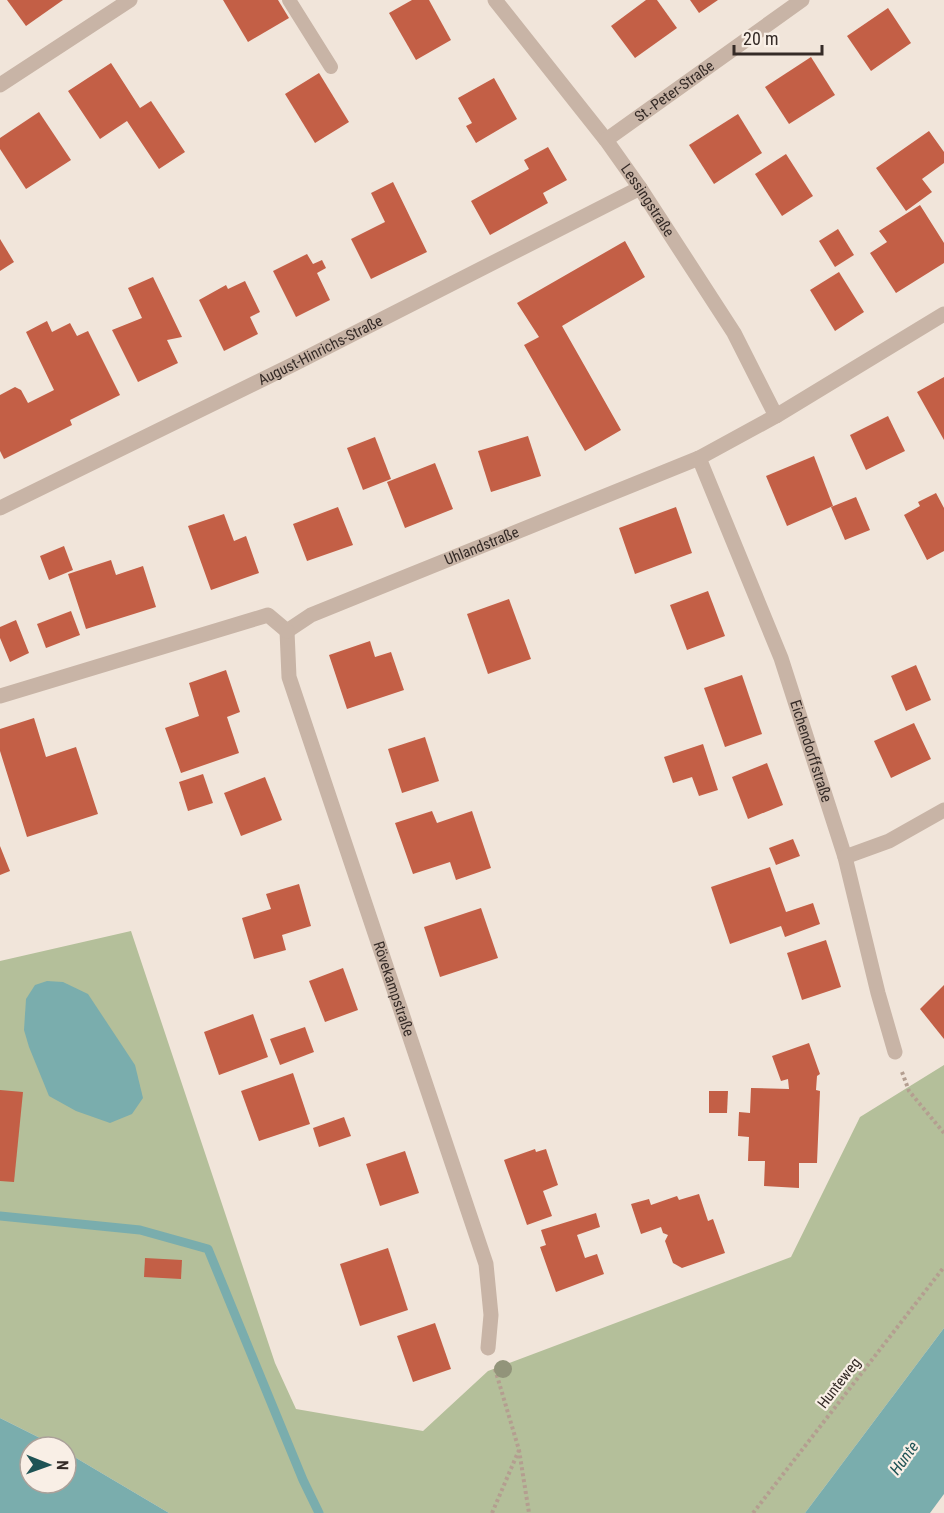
<svg xmlns="http://www.w3.org/2000/svg" width="944" height="1513" viewBox="0 0 944 1513" font-family="'Roboto Condensed',sans-serif">
<style>
.green{fill:#b4bf9a}
.water{fill:#7aadad}
.lines{fill:none;stroke-linecap:round;stroke-linejoin:round}
.stream{stroke:#7aadad;stroke-width:9}
.building{fill:#c35f46}
.path{stroke:#b49e90;stroke-width:4;stroke-dasharray:3 3;stroke-linecap:butt}
.lane{stroke:#c8b4a6;stroke-width:14}
.street{stroke:#c8b4a6;stroke-width:15}
.tree{fill:#92947a}
.labels{text-anchor:middle;dominant-baseline:central;stroke-width:4.5;stroke-linejoin:round;paint-order:stroke}
.street-label{font-size:15px;fill:#352b27;stroke:#f9efe6}
.water-label{font-size:16px;font-style:italic;fill:#1e5355;stroke:#f9efe6}
</style>
<rect width="100%" height="100%" fill="#f1e5da"/>
<polygon class="green" points="131,931 275,1363 296,1409 423,1431 488,1371 791,1257 860,1117 944,1065 944,1328 805,1513 169,1513 66,1452 66,1447 58,1447 0,1418 0,961"/>
<g class="water">
<polygon points="47,981 63,982 88,994 135,1065 143,1098 132,1114 110,1123 76,1111 49,1096 29,1047 24,1030 26,999 35,985"/>
<polygon points="944,1328 944,1494 930,1513 805,1513"/>
<polygon points="0,1418 58,1447 30,1447 30,1483 66,1483 66,1452 169,1513 0,1513"/>
</g>
<g class="lines">
<polyline class="stream" points="0,1216 140,1230 208,1249 303,1480 319,1513"/>
</g>
<g class="building">
<polygon points="7,0 63,0 26,26"/>
<polygon points="223,0 278,0 289,18 248,42"/>
<polygon points="412,0 429,0 451,40 416,60 389,13"/>
<polygon points="646,0 657,0 677,28 635,58 611,26"/>
<polygon points="690,0 718,0 699,13"/>
<polygon points="888,8 911,43 871,71 847,36"/>
<polygon points="811,57 835,95 789,124 765,87"/>
<polygon points="111,63 140,108 151,101 185,152 159,169 127,121 100,139 68,91"/>
<polygon points="319,73 349,122 315,143 285,94"/>
<polygon points="494,78 517,119 476,143 466,126 472,123 458,98"/>
<polygon points="39,112 71,160 26,189 0,149 0,138"/>
<polygon points="738,114 762,153 714,184 689,145"/>
<polygon points="929,131 944,152 944,163 922,179 932,192 906,211 876,168"/>
<polygon points="548,147 567,180 543,193 548,203 490,235 471,201 529,169 524,160"/>
<polygon points="786,154 813,196 782,216 755,174"/>
<polygon points="393,182 427,252 371,279 351,239 385,222 371,193"/>
<polygon points="920,205 944,243 944,263 896,293 870,253 887,242 879,231"/>
<polygon points="838,229 854,255 835,267 819,241"/>
<polygon points="0,239 14,262 0,271"/>
<polygon points="625,241 645,277 562,326 621,430 585,451 524,345 539,337 517,303"/>
<polygon points="307,254 313,264 322,260 326,268 317,273 330,300 296,317 273,271"/>
<polygon points="839,272 864,312 835,331 810,290"/>
<polygon points="153,277 182,337 167,340 178,363 138,382 112,330 142,318 128,288"/>
<polygon points="245,281 260,312 250,317 258,334 224,351 199,300 226,285 228,289"/>
<polygon points="47,321 52,332 70,323 77,336 88,331 120,395 70,420 72,425 4,459 0,451 0,395 15,387 21,390 28,403 54,390 26,332"/>
<polygon points="944,377 944,440 917,392"/>
<polygon points="888,416 905,451 866,470 850,435"/>
<polygon points="528,436 541,476 491,492 478,451"/>
<polygon points="375,437 391,479 363,490 347,448"/>
<polygon points="814,456 833,506 787,526 766,476"/>
<polygon points="435,463 453,509 405,528 387,482"/>
<polygon points="936,493 944,508 944,551 927,560 904,515 920,506 918,502"/>
<polygon points="856,497 870,530 845,540 831,507"/>
<polygon points="338,507 353,545 307,561 293,524"/>
<polygon points="676,507 692,553 635,574 619,528"/>
<polygon points="224,514 234,541 246,536 259,573 211,590 188,526"/>
<polygon points="64,546 73,570 49,580 40,556"/>
<polygon points="111,560 116,575 143,566 156,607 86,629 68,574"/>
<polygon points="708,591 725,636 687,650 670,605"/>
<polygon points="509,599 531,659 488,674 467,614"/>
<polygon points="71,611 80,635 46,648 37,624"/>
<polygon points="16,620 29,653 10,662 0,638 0,627"/>
<polygon points="370,641 375,657 391,652 404,690 347,709 329,655"/>
<polygon points="916,665 931,700 906,711 891,676"/>
<polygon points="226,670 240,712 227,717 239,753 181,773 165,728 199,716 189,683"/>
<polygon points="742,675 762,734 725,747 704,688"/>
<polygon points="34,718 46,757 76,747 98,814 27,837 0,751 0,729"/>
<polygon points="914,723 931,759 891,778 874,741"/>
<polygon points="425,737 439,781 402,793 388,749"/>
<polygon points="703,744 718,790 699,796 692,777 673,783 664,757"/>
<polygon points="767,763 783,805 748,819 732,777"/>
<polygon points="203,774 213,803 188,811 179,782"/>
<polygon points="265,777 282,820 241,836 224,793"/>
<polygon points="432,811 437,823 472,811 491,868 456,880 450,862 413,874 395,823"/>
<polygon points="793,839 800,856 776,865 769,848"/>
<polygon points="0,846 10,871 0,875"/>
<polygon points="770,867 786,912 813,903 820,924 785,937 781,926 730,944 711,887"/>
<polygon points="299,884 311,926 282,935 286,950 254,959 242,918 271,909 266,894"/>
<polygon points="481,908 498,958 440,977 424,927"/>
<polygon points="826,940 841,987 802,1000 787,953"/>
<polygon points="343,968 358,1010 325,1022 309,981"/>
<polygon points="944,985 944,1039 920,1009"/>
<polygon points="253,1014 268,1057 219,1075 204,1032"/>
<polygon points="305,1027 314,1052 280,1065 270,1039"/>
<polygon points="809,1043 820,1074 817,1076 816,1090 820,1091 817,1163 799,1163 799,1188 764,1186 765,1161 748,1161 749,1137 738,1136 739,1112 750,1113 751,1088 789,1089 788,1079 781,1081 772,1056"/>
<polygon points="293,1073 310,1124 259,1141 241,1091"/>
<polygon points="0,1090 23,1092 14,1182 0,1181"/>
<polygon points="709,1091 728,1091 727,1113 709,1113"/>
<polygon points="344,1117 351,1136 319,1147 313,1128"/>
<polygon points="535,1149 536,1152 546,1149 558,1185 543,1191 552,1216 527,1225 504,1160"/>
<polygon points="405,1151 419,1193 380,1206 366,1164"/>
<polygon points="699,1194 708,1221 713,1219 725,1253 682,1268 673,1263 665,1241 668,1235 663,1233 661,1227 641,1234 631,1204 649,1199 651,1205 677,1196 679,1200"/>
<polygon points="596,1213 600,1227 577,1235 585,1258 597,1254 604,1274 556,1292 540,1247 546,1245 541,1230"/>
<polygon points="388,1248 408,1310 360,1326 340,1264"/>
<polygon points="145,1258 182,1260 181,1279 144,1277"/>
<polygon points="435,1323 451,1369 413,1382 397,1336"/>
</g>
<g class="lines">
<g class="path">
<polyline points="902,1072 909,1091 944,1133"/>
<polyline points="495,1369 519,1450 529,1513"/>
<polyline points="492,1513 519,1450"/>
<polyline points="753,1513 944,1267"/>
</g>
<polyline class="lane" points="289,0 331,67"/>
<g class="street">
<path id="s1" d="M 495,0 L 606,140 L 640,188 L 734,333 L 776,416"/>
<polyline points="0,85 130,0"/>
<path id="s2" d="M 606,140 L 802,0"/>
<path id="s3" d="M 699,458 L 781,658 L 845,857 L 878,993 L 895,1052"/>
<path id="s4" d="M 0,508 L 294,364 L 640,188"/>
<path id="s5" d="M 287,631 L 289,677 L 486,1264 L 491,1315 L 488,1348"/>
<path id="s6" d="M 287,631 L 311,615 L 699,458 L 776,416 L 944,314"/>
<polyline points="0,696 268,615 287,631"/>
<polyline points="845,857 889,841 944,810"/>
</g>
</g>
<circle class="tree" cx="503" cy="1369" r="9"/>
<g class="labels">
<g class="street-label">
<text stroke="none"><textPath href="#s2" startOffset="84">St.-Peter-Straße</textPath></text>
<text stroke="none"><textPath href="#s1" startOffset="252">Lessingstraße</textPath></text>
<text stroke="none"><textPath href="#s4" startOffset="357">August-Hinrichs-Straße</textPath></text>
<text stroke="none"><textPath href="#s6" startOffset="213">Uhlandstraße</textPath></text>
<text stroke="none"><textPath href="#s3" startOffset="314">Eichendorffstraße</textPath></text>
<text stroke="none"><textPath href="#s5" startOffset="375">Rövekampstraße</textPath></text>
<text transform="translate(839 1383) rotate(-52)">Hunteweg</text>
</g>
<g class="water-label">
<text transform="translate(904 1458) rotate(-54)">Hunte</text>
</g>
</g>
<g transform="translate(48 1465) rotate(91)"><circle r="28" fill="#f9efe6" stroke="#aba19a" stroke-width="1.5"/>
<path d="M0-4.5L10 22L0 15L-10 22Z" fill="#1e5355"/>
<text y="-9" font-size="16" font-weight="bold" text-anchor="middle" fill="#352b27">N</text>
</g>
<path d="M734 45v9h88v-9" fill="none" stroke="#352b27" stroke-width="3"/>
<text x="743" y="45" font-size="18" fill="#352b27" stroke="#f9efe6" stroke-width="4.5" paint-order="stroke">20 m</text>
</svg>
